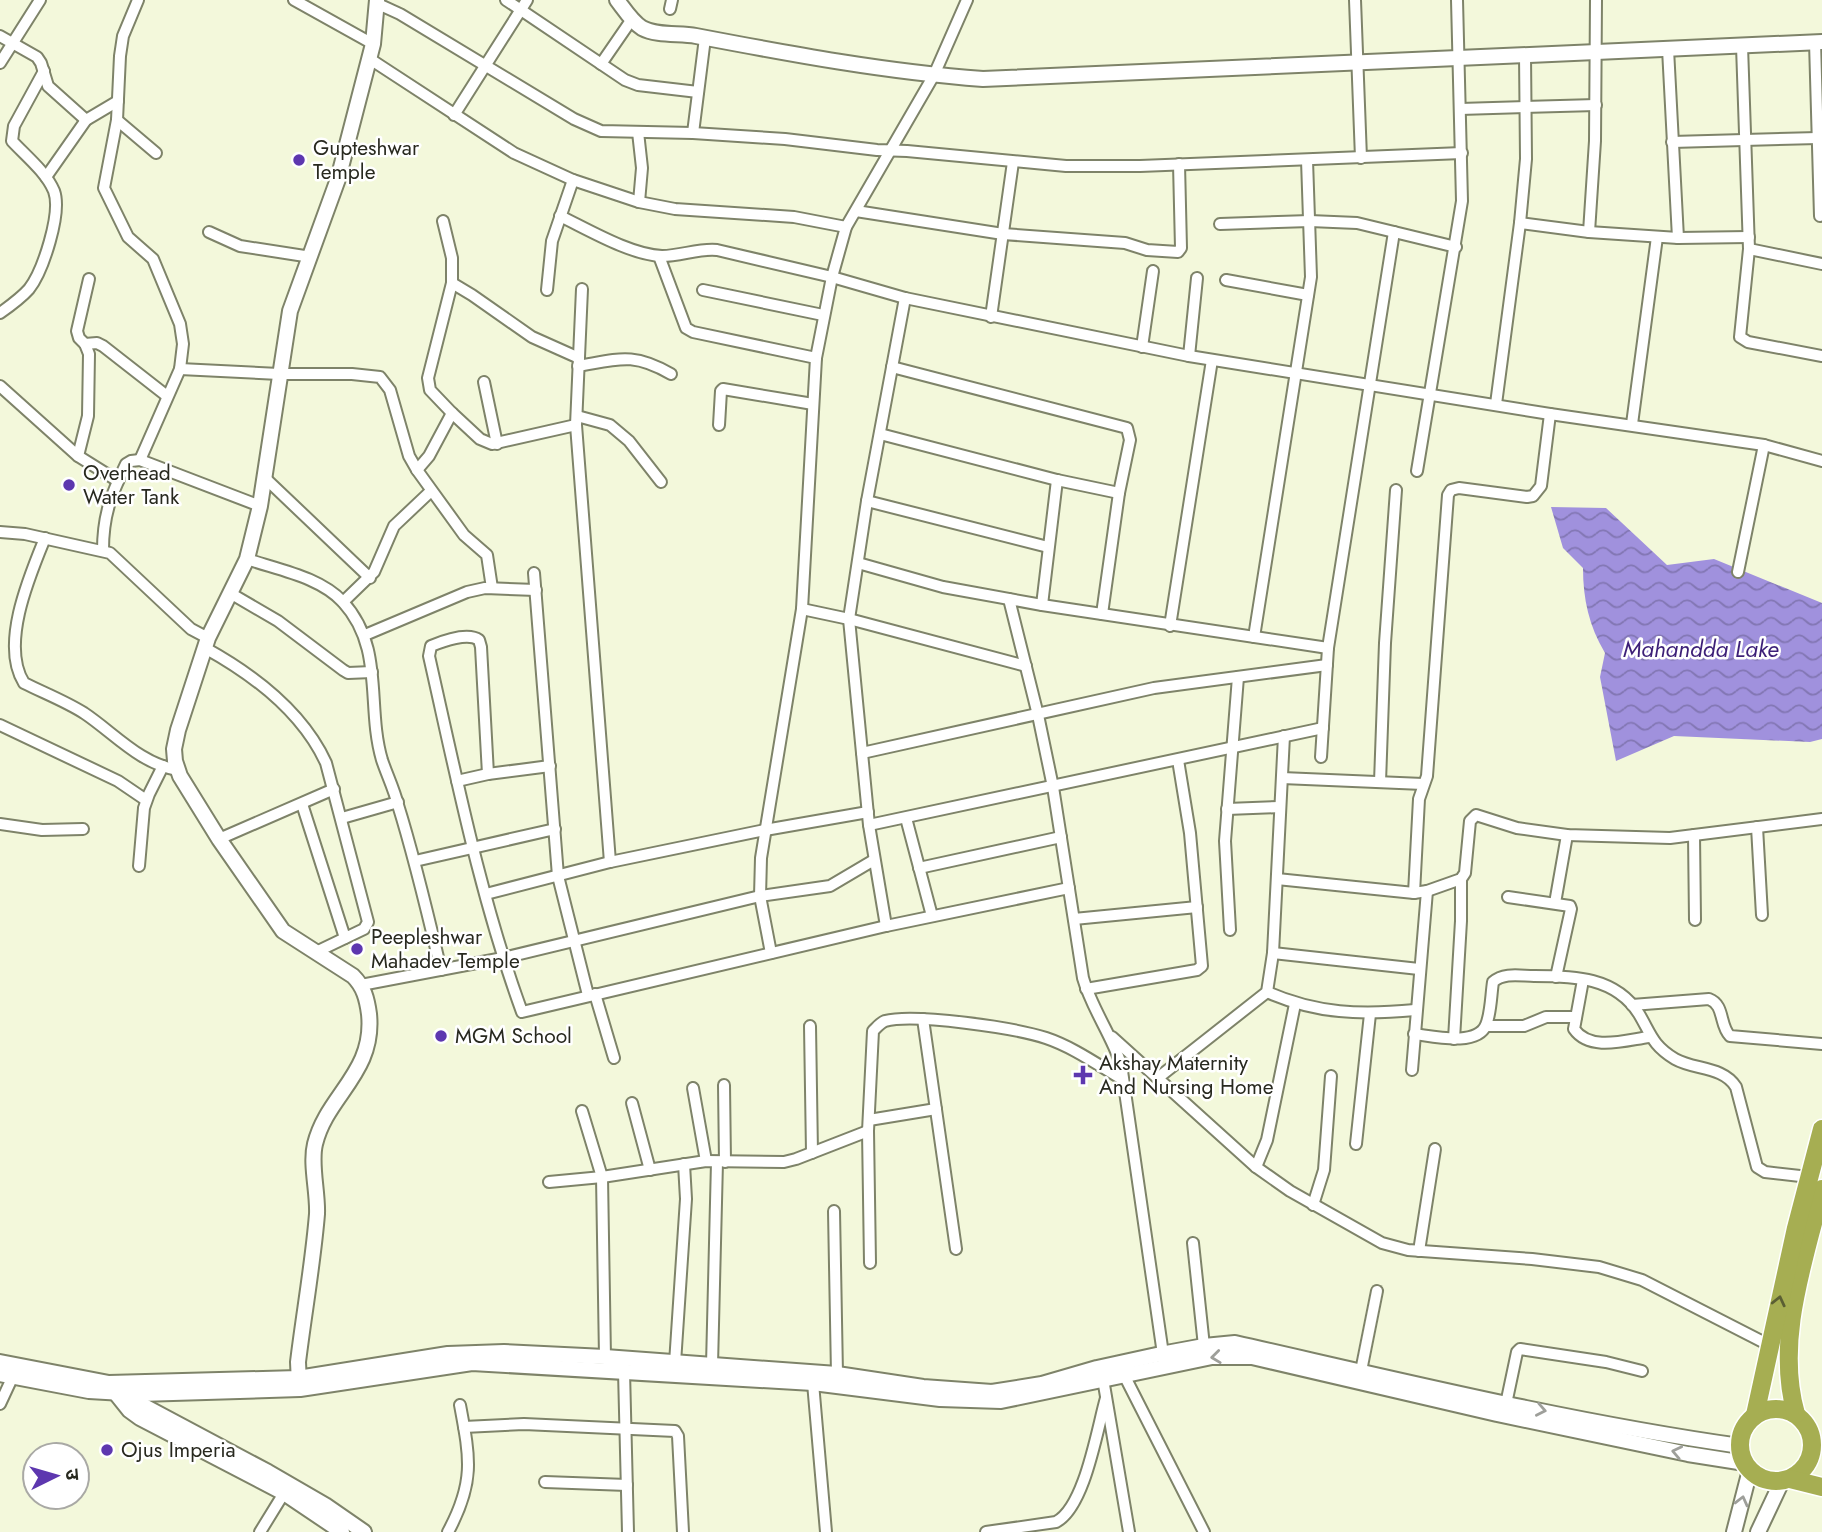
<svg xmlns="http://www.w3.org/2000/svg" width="1822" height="1532" viewBox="0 0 1822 1532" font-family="Jost,'Noto Sans Devanagari',sans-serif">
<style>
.water{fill:url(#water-waves)}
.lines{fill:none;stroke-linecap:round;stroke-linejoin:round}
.minor-casing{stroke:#7e8369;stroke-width:14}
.tertiary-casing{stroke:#7e8369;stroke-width:18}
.trunk-casing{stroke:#fff;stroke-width:21}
.minor{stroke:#fff;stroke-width:10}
.tertiary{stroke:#fff;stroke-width:14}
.trunk{stroke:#a6ae52;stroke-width:18}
.oneway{stroke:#5a5e33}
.oneway2{stroke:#9e9f9a}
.poi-dot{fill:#5d37af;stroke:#fff;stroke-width:2.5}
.labels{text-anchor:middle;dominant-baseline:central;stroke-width:5;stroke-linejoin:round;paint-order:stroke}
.poi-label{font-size:21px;fill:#28291f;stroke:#fff;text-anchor:start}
.water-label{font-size:23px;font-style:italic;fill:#3c1f77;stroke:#fff}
</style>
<defs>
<pattern id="water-waves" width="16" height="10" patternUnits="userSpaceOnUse" patternTransform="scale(1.75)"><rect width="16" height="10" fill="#a091dd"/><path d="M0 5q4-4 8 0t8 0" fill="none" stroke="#8276b3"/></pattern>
</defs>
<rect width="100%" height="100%" fill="#f3f8db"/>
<path class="water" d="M 1551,507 L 1606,508 L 1667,565 L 1714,559 L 1822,603 L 1822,739 L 1810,742 L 1674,736 L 1616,761 L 1600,677 L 1605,653 C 1589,626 1583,599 1583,568 L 1563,548 Z"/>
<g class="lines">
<g class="minor-casing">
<g id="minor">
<polyline points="138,0 123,36 120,56 117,120 104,188 128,237 153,259 180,324 183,344 180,369 140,460"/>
<polyline points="294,0 373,44"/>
<polyline points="506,0 625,80 638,85 698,92"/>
<polyline points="1355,0 1361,158"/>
<polyline points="378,4 400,14 574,119 601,131 693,133 785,139 877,150 907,151 1066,166 1140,166 1462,153"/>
<polyline points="670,9 672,0"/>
<polyline points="0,36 37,57 41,63 48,86 86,120"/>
<polyline points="1815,42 1820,216"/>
<polyline points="1742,46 1749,249 1740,337 1748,342 1822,356"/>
<polyline points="1668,49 1678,238"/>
<polyline points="370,59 514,153 573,180 639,202 675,209 794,217 846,227"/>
<polyline points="0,63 40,0"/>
<polyline points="601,64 632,19"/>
<polyline points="1460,109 1596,105"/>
<polyline points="454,115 527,0"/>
<polyline points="117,120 156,153"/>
<polyline points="638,132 642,168 639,202"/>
<polyline points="693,133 705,38"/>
<polyline points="1672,142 1818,138"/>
<polyline points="46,177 86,120 118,101"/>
<polyline points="856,211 1003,234 1125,243 1147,250 1178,252 1181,248 1179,164"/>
<path d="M 560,216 C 589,230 631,255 662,256 C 681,256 699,248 717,250 L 832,277 L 905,298 L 1189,356 L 1550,414 L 1764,445 L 1822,461"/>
<polyline points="443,221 452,258 452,283 428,378 430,390 452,413 480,439 492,444 576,425"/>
<polyline points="1520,223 1589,232 1678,238 1749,237"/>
<polyline points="1220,224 1310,221 1357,223 1456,247"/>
<polyline points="209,232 240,246 311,257"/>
<polyline points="1589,232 1595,141 1596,0"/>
<polyline points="1749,249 1822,264"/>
<polyline points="659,256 686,328 693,332 816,358"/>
<polyline points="1226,280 1308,295"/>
<polyline points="452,283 472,295 532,337 579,358"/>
<polyline points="582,289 576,425 610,862"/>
<polyline points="547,290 552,241 573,180"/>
<polyline points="703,290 823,315"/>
<path d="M 0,313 C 10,306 21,298 29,289 C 43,271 62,213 54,191 C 46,172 26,156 12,141 L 14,126 L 44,71"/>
<polyline points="991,317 1013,162"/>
<polyline points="85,344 97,343 103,346 167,396"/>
<polyline points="1142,347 1153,271"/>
<polyline points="1189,356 1197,278"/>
<path d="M 578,366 C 619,359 633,352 671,374"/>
<polyline points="892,367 1127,428 1130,440 1119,493 1102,614"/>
<polyline points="180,369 279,374 352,374 380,377 390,390 409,456 417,470 464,535 487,555 492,588"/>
<polyline points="484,382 497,444"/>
<polyline points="0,386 78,456 118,481"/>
<polyline points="1496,404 1520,223 1526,159 1525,55"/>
<polyline points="577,416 610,425 629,441 661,482"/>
<polyline points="1632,424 1657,237"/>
<polyline points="719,425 721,391 723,389 813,404"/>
<polyline points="880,434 1057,480 1119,493"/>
<polyline points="78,456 88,416 89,354 85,344 79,338 77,331 89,279"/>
<polyline points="417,470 429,456 452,413"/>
<polyline points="1417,471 1462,201 1457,0"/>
<polyline points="264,477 370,578"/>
<polyline points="867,501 1048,547"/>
<polyline points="0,532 25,534 110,553 191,629 208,638"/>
<path d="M 45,538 C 29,577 0,645 24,683 C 44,693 65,701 84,713 C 114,733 140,764 178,770"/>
<path d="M 103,550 C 103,515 111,495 126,464 L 131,461 L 140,460 L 260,506"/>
<path d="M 247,559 C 279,570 320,577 343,602 C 385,648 366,706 382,760 C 387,775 394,789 398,805 C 415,859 428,915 441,970"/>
<polyline points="858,563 943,587 1042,605 1328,648"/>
<polyline points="1738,572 1764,445"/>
<polyline points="534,573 558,876 588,995"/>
<polyline points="230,593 278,621 343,670 348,673 372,672"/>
<path d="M 1009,599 L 1038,715 L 1053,787 L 1083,978 C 1092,1009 1111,1034 1121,1064 L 1164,1361"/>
<polyline points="343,602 374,572 394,526 431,491"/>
<polyline points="1042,605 1057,480"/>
<polyline points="802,609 849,619 1026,666"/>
<polyline points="1170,626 1212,360"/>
<polyline points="365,635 467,592 485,588 536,590"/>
<polyline points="1254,637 1311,277 1307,160"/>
<path d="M 205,648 C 254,675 302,711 326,763 L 368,922 L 364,929 L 316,952"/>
<polyline points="0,725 118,781 146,800"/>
<polyline points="862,753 1154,688 1327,665"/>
<polyline points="1321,757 1328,648 1394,232"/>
<path d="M 488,774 L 481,647 L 479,640 C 468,632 443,641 431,646 L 429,656 C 456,775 480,897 522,1012 L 886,926 L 1069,888"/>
<polyline points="1282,778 1423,784"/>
<polyline points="457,781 488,774 550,766"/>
<polyline points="1380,782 1385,643 1396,490"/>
<polyline points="302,804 345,938"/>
<polyline points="1227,809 1280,807"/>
<polyline points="342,818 398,802"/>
<polyline points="906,818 932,916"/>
<polyline points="0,824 42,830 83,829"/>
<polyline points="869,825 1323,728"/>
<polyline points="1757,827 1762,915"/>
<polyline points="1694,835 1695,920"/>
<polyline points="219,839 334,789"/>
<polyline points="415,861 555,829"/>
<polyline points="139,866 144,808 149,794 163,766"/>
<polyline points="919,868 1061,837"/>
<polyline points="1277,879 1414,893 1427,891 1461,879 1465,873 1470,821 1476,815 1517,828 1567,835 1670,838 1822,819"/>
<polyline points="1414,893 1419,799 1427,776 1448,495 1451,490 1459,488 1527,497 1533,496 1541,486 1550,414"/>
<polyline points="486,894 610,862 765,830 868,812"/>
<polyline points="1508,897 1570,906 1571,909 1556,977"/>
<polyline points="1555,903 1567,835"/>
<polyline points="1074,919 1197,907"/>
<polyline points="886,926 869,825 849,619 867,501 905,298"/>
<polyline points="1230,930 1225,841 1238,677"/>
<polyline points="771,953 760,896 761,858 802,609 816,358 832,277 846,227 934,75 967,0"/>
<polyline points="1273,953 1419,969"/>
<path d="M 1583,980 L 1574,1029 C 1590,1052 1626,1040 1649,1037"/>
<polyline points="361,985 503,958 760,896 830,886 874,860"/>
<polyline points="1086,989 1197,970 1202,966 1190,833 1178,760"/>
<path d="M 1267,992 C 1317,1014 1361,1015 1415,1010"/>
<polyline points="595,994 614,1058"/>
<path d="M 1632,1005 L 1709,999 C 1725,1005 1719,1025 1730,1036 L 1822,1044"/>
<polyline points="923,1019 956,1249"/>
<polyline points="810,1026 812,1153"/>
<polyline points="1486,1026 1524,1026 1546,1017 1576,1017"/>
<path d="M 1414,1034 C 1432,1036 1477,1047 1486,1025 C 1491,1013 1491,995 1493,982 C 1504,972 1521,976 1534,976 C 1574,976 1616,977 1639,1014 C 1651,1034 1652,1045 1675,1059 C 1694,1070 1723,1066 1736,1087 L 1757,1167 L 1765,1172 L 1809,1177"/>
<polyline points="1112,1037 1256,1167 1290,1191 1382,1243 1408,1250 1532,1259 1599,1267 1642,1280 1769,1345"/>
<polyline points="1454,1039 1461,921 1461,879"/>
<polyline points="1412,1070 1427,891"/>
<polyline points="1159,1077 1267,992 1273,953 1284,736"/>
<polyline points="724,1085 725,1162"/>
<polyline points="693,1088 706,1161"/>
<polyline points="632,1103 650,1170"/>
<polyline points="582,1111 602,1177 605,1357 624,1371 628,1532"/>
<polyline points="869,1120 936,1109"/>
<polyline points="1356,1144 1370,1014"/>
<polyline points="1256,1167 1267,1140 1295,1004"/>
<polyline points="549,1182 602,1177 706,1161 784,1162 796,1159 868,1131"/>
<polyline points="1313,1205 1324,1170 1331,1076"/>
<polyline points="834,1211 837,1374"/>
<polyline points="1193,1243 1204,1346"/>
<polyline points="1419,1251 1435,1149"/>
<path d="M 870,1263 L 868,1131 L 873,1031 C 877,1027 880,1023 885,1021 C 914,1013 1016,1028 1046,1038 C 1073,1047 1098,1065 1122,1079"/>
<polyline points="675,1363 686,1199 684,1164"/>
<polyline points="712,1365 717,1162"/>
<polyline points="1121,1369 1204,1532"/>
<polyline points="1361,1371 1377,1291"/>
<polyline points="1102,1373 1129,1532"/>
<polyline points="813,1383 826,1532"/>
<polyline points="0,1404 13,1376"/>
<polyline points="1506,1404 1517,1352 1520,1349 1606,1362 1642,1371"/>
<polyline points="464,1427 524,1424 675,1431 678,1436 683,1532"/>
<polyline points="545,1482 627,1485"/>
<polyline points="260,1532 284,1493"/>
<path d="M 448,1532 C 475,1482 470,1458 460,1405"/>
<path d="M 986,1532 L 1056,1522 C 1085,1507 1097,1429 1106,1398"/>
</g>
</g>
<g class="tertiary-casing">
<g id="tertiary">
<path d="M 617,0 C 624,9 632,22 642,28 C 657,36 679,33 696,36 C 790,54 887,72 983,79 L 1822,42"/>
<path d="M 0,1362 L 109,1383 L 298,1378 L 448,1354 L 504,1352 L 605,1357 L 837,1374 L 923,1387 L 992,1392 L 1042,1384 L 1097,1368 L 1161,1354 L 1204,1346 L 1235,1343 C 1403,1381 1570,1422 1740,1446"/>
<polyline points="0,1374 89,1391 140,1394 300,1389 472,1363 813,1383 940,1399 1001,1401 1212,1357 1252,1357 1497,1414 1688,1454 1745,1463"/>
<path d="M 299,1384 L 298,1362 C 304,1313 313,1263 317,1214 C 318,1192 310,1164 315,1144 C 327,1095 375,1073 369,1014 C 367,999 364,987 353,976 L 283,931 L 219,839 L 180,776 L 175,761 L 174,749 L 178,730 L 208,638 L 247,559 L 260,506 L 290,311 L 338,179 L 373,44 L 377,0"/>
<polyline points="113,1390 129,1410 140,1418 284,1493 342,1532"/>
<polyline points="127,1393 142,1405 268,1472 325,1505 364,1532"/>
<polyline points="1734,1532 1750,1470"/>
<polyline points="1758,1532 1782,1481"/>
</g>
</g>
<g class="trunk-casing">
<g id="trunk">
<circle cx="1776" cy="1445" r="36"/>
<path d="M 1796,1414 C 1775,1341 1804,1261 1822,1189"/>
<polyline points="1755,1415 1796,1228 1822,1129"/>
<polyline points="1790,1479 1822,1487"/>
</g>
</g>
<use href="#minor" class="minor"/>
<use href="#tertiary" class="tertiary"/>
<use href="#trunk" class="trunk"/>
</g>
<defs><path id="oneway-chevron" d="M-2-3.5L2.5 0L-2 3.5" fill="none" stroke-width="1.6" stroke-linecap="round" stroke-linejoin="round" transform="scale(1.75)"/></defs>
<use class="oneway" href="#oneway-chevron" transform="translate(1779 1301) rotate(-77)"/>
<g class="oneway2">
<use href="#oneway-chevron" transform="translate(1216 1357) rotate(173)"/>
<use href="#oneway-chevron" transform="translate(1541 1410) rotate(11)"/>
<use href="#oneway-chevron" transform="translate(1677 1452) rotate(-168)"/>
<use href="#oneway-chevron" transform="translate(1742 1501) rotate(-76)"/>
</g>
<g class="poi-dot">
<circle cx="299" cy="160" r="7"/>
<circle cx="69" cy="485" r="7"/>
<circle cx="357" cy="949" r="7"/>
<circle cx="441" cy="1036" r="7"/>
<path d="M1079.5 1064.5h7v7h7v7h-7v7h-7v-7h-7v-7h7z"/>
<circle cx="107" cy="1450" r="7"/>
</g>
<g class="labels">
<g class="poi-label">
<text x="313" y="148">Gupteshwar<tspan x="313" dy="24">Temple</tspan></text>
<text x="83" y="473">Overhead<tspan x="83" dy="24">Water Tank</tspan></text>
<text x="371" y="937">Peepleshwar<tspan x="371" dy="24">Mahadev Temple</tspan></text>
<text x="455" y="1036">MGM School</text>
<text x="1099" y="1063">Akshay Maternity<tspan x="1099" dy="24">And Nursing Home</tspan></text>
<text x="121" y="1450">Ojus Imperia</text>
</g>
<g class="water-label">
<text x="1701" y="649">Mahandda Lake</text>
</g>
</g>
<g transform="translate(56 1476) rotate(85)"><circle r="33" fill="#ffffff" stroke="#a9a9a5" stroke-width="2"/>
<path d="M0-5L12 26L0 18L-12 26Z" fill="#5d37af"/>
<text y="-10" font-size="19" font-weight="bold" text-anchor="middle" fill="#28291f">उ</text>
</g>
</svg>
